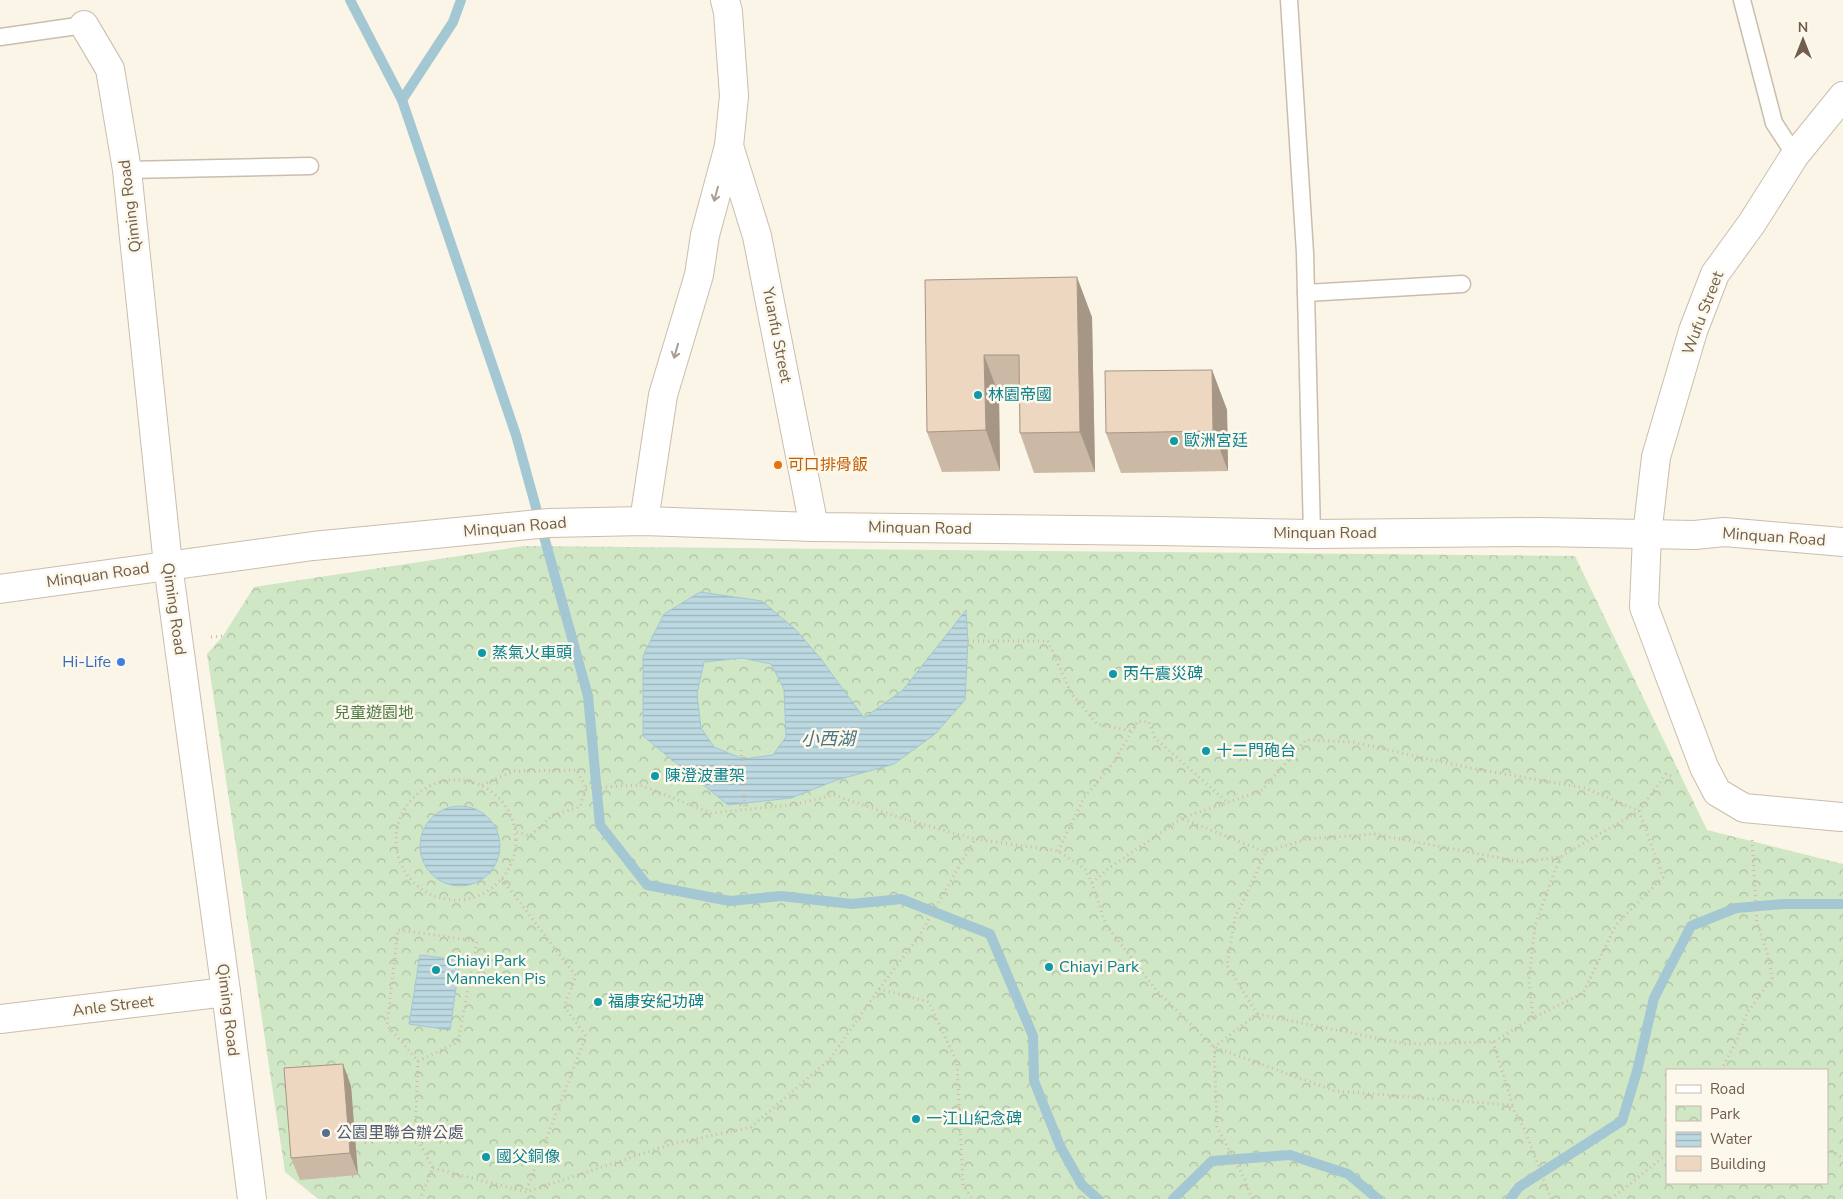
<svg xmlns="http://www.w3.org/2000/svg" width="1843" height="1199" viewBox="0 0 1843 1199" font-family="'Nunito Sans','Noto Sans TC',sans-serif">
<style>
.park{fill:url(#park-crowns);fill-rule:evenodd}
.water{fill:url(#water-rules);stroke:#a3c7d3;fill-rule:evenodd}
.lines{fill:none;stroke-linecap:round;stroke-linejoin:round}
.stream{stroke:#a3c7d3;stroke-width:10}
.service-casing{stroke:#cbbdad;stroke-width:19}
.minor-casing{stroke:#cbbdad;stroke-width:30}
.tertiary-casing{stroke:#cbbdad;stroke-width:30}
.path{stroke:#d2baa3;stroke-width:3;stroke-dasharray:1 4;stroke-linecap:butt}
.service{stroke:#fff;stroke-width:16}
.minor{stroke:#fff;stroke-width:28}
.tertiary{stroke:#fff;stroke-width:28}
.wall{fill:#ccb9a5}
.shaded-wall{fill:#a69686}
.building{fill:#edd7c0;stroke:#a69686}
.oneway{stroke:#aa9e94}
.culture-dot{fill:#0f9aa8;stroke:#fdf8ec;stroke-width:2}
.food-dot{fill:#e8710a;stroke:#fdf8ec;stroke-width:2}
.shop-dot{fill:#3f7fe0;stroke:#fdf8ec;stroke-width:2}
.service-dot{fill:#5c6f8a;stroke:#fdf8ec;stroke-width:2}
.labels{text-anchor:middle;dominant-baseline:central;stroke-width:5;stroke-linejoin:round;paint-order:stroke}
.street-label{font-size:16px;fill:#715e4d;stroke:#fdf8ec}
.culture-label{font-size:16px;fill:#0d838f;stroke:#fdf8ec;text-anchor:start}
.food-label{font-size:16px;fill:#c56008;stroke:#fdf8ec;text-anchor:start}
.shop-label{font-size:16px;fill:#366cbe;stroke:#fdf8ec;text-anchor:end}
.park-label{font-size:16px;fill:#537c49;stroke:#fdf8ec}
.service-label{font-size:16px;fill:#4e5e75;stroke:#fdf8ec;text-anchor:start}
.water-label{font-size:18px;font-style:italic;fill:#497483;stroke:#fdf8ec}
</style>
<defs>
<pattern id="park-crowns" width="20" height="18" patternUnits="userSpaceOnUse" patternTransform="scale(1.25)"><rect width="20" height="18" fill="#d0e7c6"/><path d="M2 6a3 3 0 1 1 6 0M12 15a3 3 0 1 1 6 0" fill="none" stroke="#adbea3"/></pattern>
<pattern id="water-rules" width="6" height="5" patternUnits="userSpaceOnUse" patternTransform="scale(1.25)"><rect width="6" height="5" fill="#bcd9e2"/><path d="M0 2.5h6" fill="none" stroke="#9db3b9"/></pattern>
</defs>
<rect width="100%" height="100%" fill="#faf5e6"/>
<path class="park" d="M 524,546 L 1575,556 L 1707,830 L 1843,864 L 1843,1199 L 318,1199 L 285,1172 L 207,654 L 223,636 L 254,587 ZM 1667,1070 L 1827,1070 L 1827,1183 L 1667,1183 Z"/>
<g class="water">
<path d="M 700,592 L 762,601 L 796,630 L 821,659 L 864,718 L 903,690 L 966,610 L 968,641 L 965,700 L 935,734 L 894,764 L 837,780 L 791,798 L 728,805 L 643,736 L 643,656 L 664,614 ZM 742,658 L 771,664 L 784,689 L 786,737 L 773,755 L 743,759 L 714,747 L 701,728 L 697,694 L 704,662 Z"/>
<circle cx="460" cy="846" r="40"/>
<polygon points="420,955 460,960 450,1030 409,1024"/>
</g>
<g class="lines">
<g class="stream">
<polyline points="350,0 402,100 516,435 588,696 600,825 647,885 730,901 781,896 852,904 901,899 990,934 1033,1036 1034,1081 1060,1146 1082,1185 1098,1199"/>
<polyline points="402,100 453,22 461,0"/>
<polyline points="1173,1199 1212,1161 1290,1155 1348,1174 1378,1199"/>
<polyline points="1510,1199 1519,1187 1622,1121 1637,1071 1654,998 1691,926 1736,908 1784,904 1843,904"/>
</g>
<g class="service-casing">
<g id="service">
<polyline points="1289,0 1305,253 1312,534"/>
<polyline points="1742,0 1774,123 1795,155"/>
<polyline points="0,37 84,25"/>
<polyline points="127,170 310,166"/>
<polyline points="1306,293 1462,284"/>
</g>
</g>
<g class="minor-casing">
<g id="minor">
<polyline points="725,0 728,12 734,96 729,146 757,236 814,527"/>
<polyline points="84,25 110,69 127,170 168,565"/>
<polyline points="644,521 663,395 699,275 705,235 729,146"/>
<polyline points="0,589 313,546 549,523 644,521 814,527 1159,531 1312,534 1540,532 1695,535 1724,532 1843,542"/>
<polyline points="1841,817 1744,808 1717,792 1704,767 1644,607 1647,535 1656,457 1693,331 1715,274 1752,223 1795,155 1843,96"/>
<polyline points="0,1019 226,992"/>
</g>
</g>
<g class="tertiary-casing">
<polyline id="tertiary" points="168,565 226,992 252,1199"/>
</g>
<g class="path">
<polyline points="211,637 223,636"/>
<polyline points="968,641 1048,641 1071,693 1097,724 1132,731"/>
<polyline points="741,750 745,810"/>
<circle cx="456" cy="840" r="60"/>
<polyline points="482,785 514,771 577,770 586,788 580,807 553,815 530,836 517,832"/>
<polyline points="586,788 640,785 711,813 792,805 834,795 904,819 975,839"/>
<polyline points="1183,819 1266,852 1307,839 1374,834 1522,862 1560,857 1639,811 1663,877 1616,925 1583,993 1533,1018"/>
<polyline points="1058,851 1084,798 1113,763 1138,721 1149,722 1155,738 1227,802"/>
<polyline points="502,879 576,976 564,1006 586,1036 526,1191"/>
<polyline points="1092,883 1109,868 1182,818 1261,791 1306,740 1352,742 1470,768 1585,788 1639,811 1666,774 1674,777"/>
<polyline points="879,989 929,1002 957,1063 963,1185 972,1199"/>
<polyline points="1257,1014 1227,965 1235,918 1266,852"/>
<polyline points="1493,1042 1513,1106"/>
<polyline points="418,1061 458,1042 477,941 398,930 387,1025 418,1061 415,1135 433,1168 420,1199"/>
<polyline points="1721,1070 1737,1040 1747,1013 1772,978 1768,955 1757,924 1752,838"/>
<polyline points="1827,1148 1843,1158"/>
<polyline points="433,1168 526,1192 672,1144 751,1127 830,1059 879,989 918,938 975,839 1058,851 1085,869 1092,883 1106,925 1156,990 1214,1047 1335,1091 1511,1105 1525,1130 1551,1199"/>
<polyline points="1252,1199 1244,1178 1217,1127 1214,1047 1257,1014 1406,1044 1493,1042 1533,1018 1529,980 1535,925 1560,857"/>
<polyline points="1611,1199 1667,1154"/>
</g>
<use href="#service" class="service"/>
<use href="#minor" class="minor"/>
<use href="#tertiary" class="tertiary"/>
</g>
<g class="wall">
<polygon points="925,280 1092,317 1095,472 1034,473 1020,433 1019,395 999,395 1000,471 942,472 927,432"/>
<polygon points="1212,370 1227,410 1228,471 1121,473 1106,433"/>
<polygon points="343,1064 351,1086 358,1175 300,1180 291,1158"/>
</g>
<g class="shaded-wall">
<polygon points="1077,277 1092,317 1095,472 1080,432"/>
<polygon points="984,355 999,395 1000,471 986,430"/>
<polygon points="1212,370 1227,410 1228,471 1213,431"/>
<polygon points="343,1064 351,1086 358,1175 350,1153"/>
</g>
<g class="building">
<polygon points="1077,277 1080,432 1020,433 1019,355 984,355 986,430 927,432 925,280"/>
<polygon points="1212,370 1213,431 1106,433 1105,371"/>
<polygon points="343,1064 350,1153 291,1158 284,1068"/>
</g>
<defs><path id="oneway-shaft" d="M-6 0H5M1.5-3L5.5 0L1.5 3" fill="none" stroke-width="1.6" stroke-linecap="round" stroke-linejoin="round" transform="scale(1.25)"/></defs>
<g class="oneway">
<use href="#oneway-shaft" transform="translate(716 194) rotate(105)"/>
<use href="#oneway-shaft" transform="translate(676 351) rotate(106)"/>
</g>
<g class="culture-dot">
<circle cx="978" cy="395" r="5"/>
<circle cx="1174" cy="441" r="5"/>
<circle cx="482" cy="653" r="5"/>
<circle cx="1113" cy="674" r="5"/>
<circle cx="1206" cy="751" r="5"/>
<circle cx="655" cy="776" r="5"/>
<circle cx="1049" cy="967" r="5"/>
<circle cx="436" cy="970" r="5"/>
<circle cx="598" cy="1002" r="5"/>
<circle cx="916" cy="1119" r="5"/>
<circle cx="486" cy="1157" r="5"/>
</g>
<circle class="food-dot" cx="778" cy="465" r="5"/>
<circle class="shop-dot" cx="121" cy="662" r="5"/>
<circle class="service-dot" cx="326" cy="1133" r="5"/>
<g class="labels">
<g class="street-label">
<text transform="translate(130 206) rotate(-97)">Qiming Road</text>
<text transform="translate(1703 313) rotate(-69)">Wufu Street</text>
<text transform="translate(777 335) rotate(79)">Yuanfu Street</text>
<text transform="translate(515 527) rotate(-5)">Minquan Road</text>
<text transform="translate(920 528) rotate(1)">Minquan Road</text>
<text x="1325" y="533">Minquan Road</text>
<text transform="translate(1774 537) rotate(4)">Minquan Road</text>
<text transform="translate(98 575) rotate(-8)">Minquan Road</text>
<text transform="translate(174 609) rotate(82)">Qiming Road</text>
<text transform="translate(113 1006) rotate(-7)">Anle Street</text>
<text transform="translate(228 1010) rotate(83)">Qiming Road</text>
</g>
<g class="culture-label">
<text x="988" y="395">林園帝國</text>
<text x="1184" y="441">歐洲宮廷</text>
<text x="492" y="653">蒸氣火車頭</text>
<text x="1123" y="674">丙午震災碑</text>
<text x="1216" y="751">十二門砲台</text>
<text x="665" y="776">陳澄波畫架</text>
<text x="446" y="961">Chiayi Park<tspan x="446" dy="18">Manneken Pis</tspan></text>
<text x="1059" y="967">Chiayi Park</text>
<text x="608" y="1002">福康安紀功碑</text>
<text x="926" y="1119">一江山紀念碑</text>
<text x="496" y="1157">國父銅像</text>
</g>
<g class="food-label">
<text x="788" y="465">可口排骨飯</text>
</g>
<g class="shop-label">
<text x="111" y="662">Hi-Life</text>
</g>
<g class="park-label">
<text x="374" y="713">兒童遊園地</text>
</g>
<g class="service-label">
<text x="336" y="1133">公園里聯合辦公處</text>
</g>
<g class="water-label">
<text x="828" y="739">小西湖</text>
</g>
</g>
<rect x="1666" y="1069" width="162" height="115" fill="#fdf8ec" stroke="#c5baac"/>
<rect x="1676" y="1085" width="25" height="8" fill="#ffffff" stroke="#c5baac"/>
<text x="1710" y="1094" font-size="15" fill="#715e4d">Road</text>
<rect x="1676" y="1106" width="25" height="15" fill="url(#park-crowns)" stroke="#c5baac"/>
<text x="1710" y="1119" font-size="15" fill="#715e4d">Park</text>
<rect x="1676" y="1132" width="25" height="15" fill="url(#water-rules)" stroke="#c5baac"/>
<text x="1710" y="1144" font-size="15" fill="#715e4d">Water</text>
<rect x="1676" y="1156" width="25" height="15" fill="#edd7c0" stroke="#c5baac"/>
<text x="1710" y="1169" font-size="15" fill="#715e4d">Building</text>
<g transform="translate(1803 40)" stroke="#fdf8ec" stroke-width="4" paint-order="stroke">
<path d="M0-4L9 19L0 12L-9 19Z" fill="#715e4d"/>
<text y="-8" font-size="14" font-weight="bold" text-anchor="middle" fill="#715e4d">N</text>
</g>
</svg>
